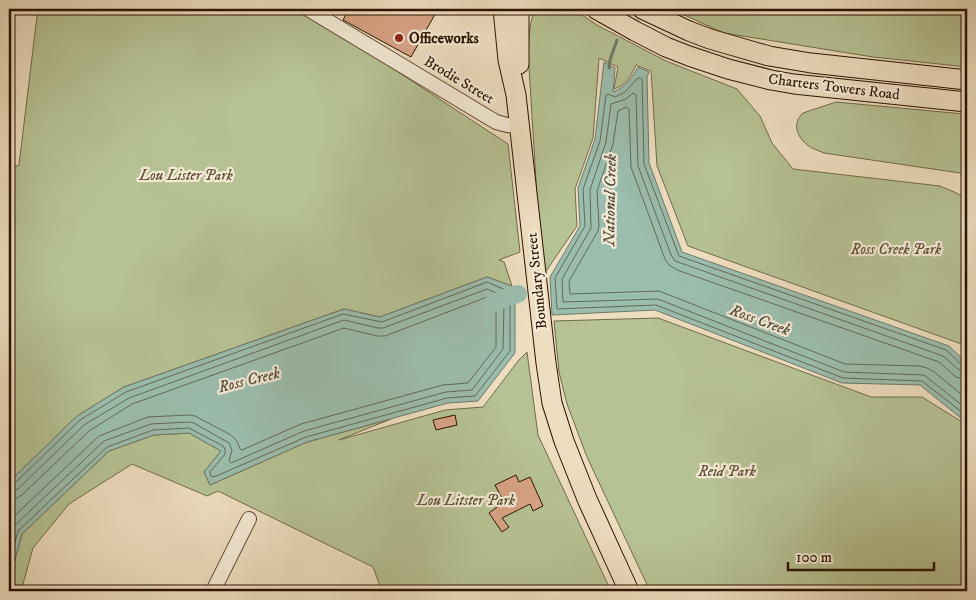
<svg xmlns="http://www.w3.org/2000/svg" width="976" height="600" viewBox="0 0 976 600" font-family="'IM FELL DW Pica',serif">
<style>
.green{fill:#b6c294;stroke:#716a4a}
.water{fill:#9bbdad;stroke:#6f7968}
.lines{fill:none;stroke-linecap:round;stroke-linejoin:round}
.shore{stroke:#646856;stroke-width:1}
.stream{stroke:#6f7968;stroke-width:3}
.river{stroke:#9bbdad;stroke-width:18}
.building{fill:#d8a386;stroke:#2c1200}
.minor-casing{stroke:#5c4530;stroke-width:16}
.major-casing{stroke:#2c1200;stroke-width:21}
.minor{stroke:#f4ead6;stroke-width:14}
.major{stroke:#eedec0;stroke-width:19}
.poi-dot{fill:#8f2418;stroke:#f4ead6;stroke-width:2}
.labels{text-anchor:middle;dominant-baseline:central;stroke-width:4.5;stroke-linejoin:round;paint-order:stroke}
.poi-label{font-size:15px;font-weight:bold;fill:#2c1200;stroke:#f4ead6;text-anchor:start}
.street-label{font-size:15px;fill:#2c1200;stroke:#f4ead6}
.park-label{font-size:15px;font-style:italic;fill:#5c5034;stroke:#f4ead6}
.water-label{font-size:16px;font-style:italic;fill:#534e3d;stroke:#f4ead6}
</style>
<rect width="100%" height="100%" fill="#eedec0"/>
<filter id="stains"><feTurbulence type="fractalNoise" baseFrequency=".004" numOctaves="4"/><feColorMatrix values="0 0 0 0 .2 0 0 0 0 .09 0 0 0 0 .02 0 0 0 .5 -.17"/></filter>
<radialGradient id="worn" r=".72"><stop offset=".6" stop-color="#630" stop-opacity="0"/><stop offset="1" stop-color="#630" stop-opacity=".3"/></radialGradient>
<g class="green">
<polygon points="29,9 302,9 508,144 520,252 499,260 504,262 512,286 487,277 380,317 344,309 124,387 77,416 9,482 9,169 19,165 37,16"/>
<path d="M 536,9 L 573,9 L 597,25 L 666,61 L 737,89 L 760,116 L 772,143 L 793,169 L 940,186 C 949,190 960,193 967,201 L 967,346 L 688,246 L 657,166 L 651,71 L 636,65 C 631,76 626,85 614,89 L 618,67 L 599,58 L 593,138 L 575,189 L 577,226 L 542,277 L 528,51 C 529,37 529,21 536,9 Z"/>
<polygon points="671,9 967,9 967,67 873,57 724,33"/>
<path d="M 836,102 L 964,114 L 967,119 L 967,174 L 824,153 C 820,151 816,150 812,148 C 799,141 790,125 803,113 Z"/>
<polygon points="658,318 871,397 922,397 967,425 967,591 650,591 587,457 567,404 559,372 554,321"/>
<polygon points="527,352 538,435 611,591 382,591 373,567 218,491 207,496 132,464 69,504 33,548 21,591 9,591 9,582 22,534 109,451 154,435 189,433 221,451 204,472 210,485 307,442 391,419 339,440 445,410 483,407 518,361"/>
</g>
<g class="water">
<path d="M 604,62 L 615,68 L 613,92 C 625,87 631,79 638,67 L 649,72 L 647,77 L 649,163 L 682,252 L 949,346 L 967,363 L 967,422 L 962,419 L 920,385 L 842,383 L 655,310 L 552,315 L 550,277 L 580,226 L 578,188 L 595,139 Z"/>
<polygon points="487,277 512,286 515,302 515,353 478,401 448,403 307,442 210,485 204,472 221,451 189,433 154,435 109,451 22,534 9,582 9,482 77,416 124,387 344,309 380,317"/>
</g>
<g class="lines">
<g class="shore">
<polyline points="967,366 962,365 946,350 679,256 644,164 642,79 640,78 638,78 625,92 615,97 608,94 606,95 600,141 583,189 585,226 555,278 557,309 656,305 843,378 922,381 967,416"/>
<polyline points="967,372 959,370 943,356 675,261 671,255 638,166 636,95 633,93 626,99 611,104 606,142 590,190 591,228 562,279 563,302 658,299 844,372 924,375 967,409"/>
<polyline points="967,380 956,377 939,362 677,270 669,265 665,259 631,167 629,109 626,107 618,111 613,144 597,191 599,225 598,231 569,281 570,294 659,291 845,364 920,366 927,368 933,371 967,399"/>
<polyline points="9,485 14,484 80,420 126,392 343,314 382,322 487,282 508,291 510,303 510,351 475,396 447,398 306,437 214,477 211,476 210,472 225,454 225,449 223,446 189,428 153,430 107,447 18,531 9,563"/>
<polyline points="9,492 14,491 18,489 84,425 129,398 344,320 378,328 383,328 487,289 503,296 504,303 503,349 472,390 446,392 304,431 231,463 229,461 232,450 229,443 194,423 188,422 151,424 104,441 14,526 12,530 9,540"/>
<polyline points="9,499 17,498 23,494 89,431 132,404 344,328 377,336 385,336 487,297 496,301 496,347 468,383 443,385 301,424 242,450 240,449 237,441 231,435 195,416 188,415 148,417 99,436 9,521"/>
</g>
<g class="stream">
<polyline points="671,10 671,9"/>
<polyline points="609,68 610,60 617,40"/>
</g>
<polyline class="river" points="492,304 505,298 518,294"/>
</g>
<g class="building">
<polygon points="349,9 438,9 411,57 343,20"/>
<polygon points="455,415 457,425 436,430 433,420"/>
<polygon points="516,475 519,482 530,477 543,506 533,511 530,504 502,518 509,527 502,532 489,513 504,502 495,485"/>
</g>
<g class="lines">
<g class="minor-casing">
<g id="minor">
<polyline points="308,9 496,122 507,125 519,126"/>
<polyline points="213,591 249,519"/>
</g>
</g>
<g class="major-casing">
<g id="major">
<polyline points="503,9 508,60 516,95 546,363 552,403 564,441 587,499 629,591"/>
<polyline points="519,9 519,64"/>
<polyline points="596,9 635,31 666,47 689,56 728,69 771,80 794,84 967,102"/>
<polyline points="642,9 689,31 710,39 769,56 811,63 967,80"/>
</g>
</g>
<use href="#minor" class="minor"/>
<use href="#major" class="major"/>
</g>
<circle class="poi-dot" cx="399" cy="38" r="5"/>
<g class="labels">
<g class="poi-label">
<text x="409" y="38">Officeworks</text>
</g>
<g class="street-label">
<text transform="translate(459 80) rotate(31)">Brodie Street</text>
<text transform="translate(834 87) rotate(7)">Charters Towers Road</text>
<text transform="translate(537 281) rotate(-96)">Boundary Street</text>
</g>
<g class="park-label">
<text x="186" y="175">Lou Lister Park</text>
<text x="896" y="249">Ross Creek Park</text>
<text x="727" y="471">Reid Park</text>
<text x="466" y="500">Lou Litster Park</text>
</g>
<g class="water-label">
<text transform="translate(610 200) rotate(-89)">National Creek</text>
<text transform="translate(760 320) rotate(20)">Ross Creek</text>
<text transform="translate(249 380) rotate(-14)">Ross Creek</text>
</g>
</g>
<rect width="976" height="600" fill="none" stroke="#eedec0" stroke-width="30"/>
<rect x="10" y="10" width="956" height="580" fill="none" stroke="#2c1200" stroke-width="2.5"/>
<rect x="15" y="15" width="946" height="570" fill="none" stroke="#2c1200"/>
<path d="M788 562v8h146v-8" fill="none" stroke="#2c1200" stroke-width="2.5"/>
<text x="796" y="562" font-size="15" fill="#2c1200" stroke="#f4ead6" stroke-width="4" paint-order="stroke">100 m</text>
<rect width="100%" height="100%" filter="url(#stains)"/>
<rect width="100%" height="100%" fill="url(#worn)"/>
</svg>
